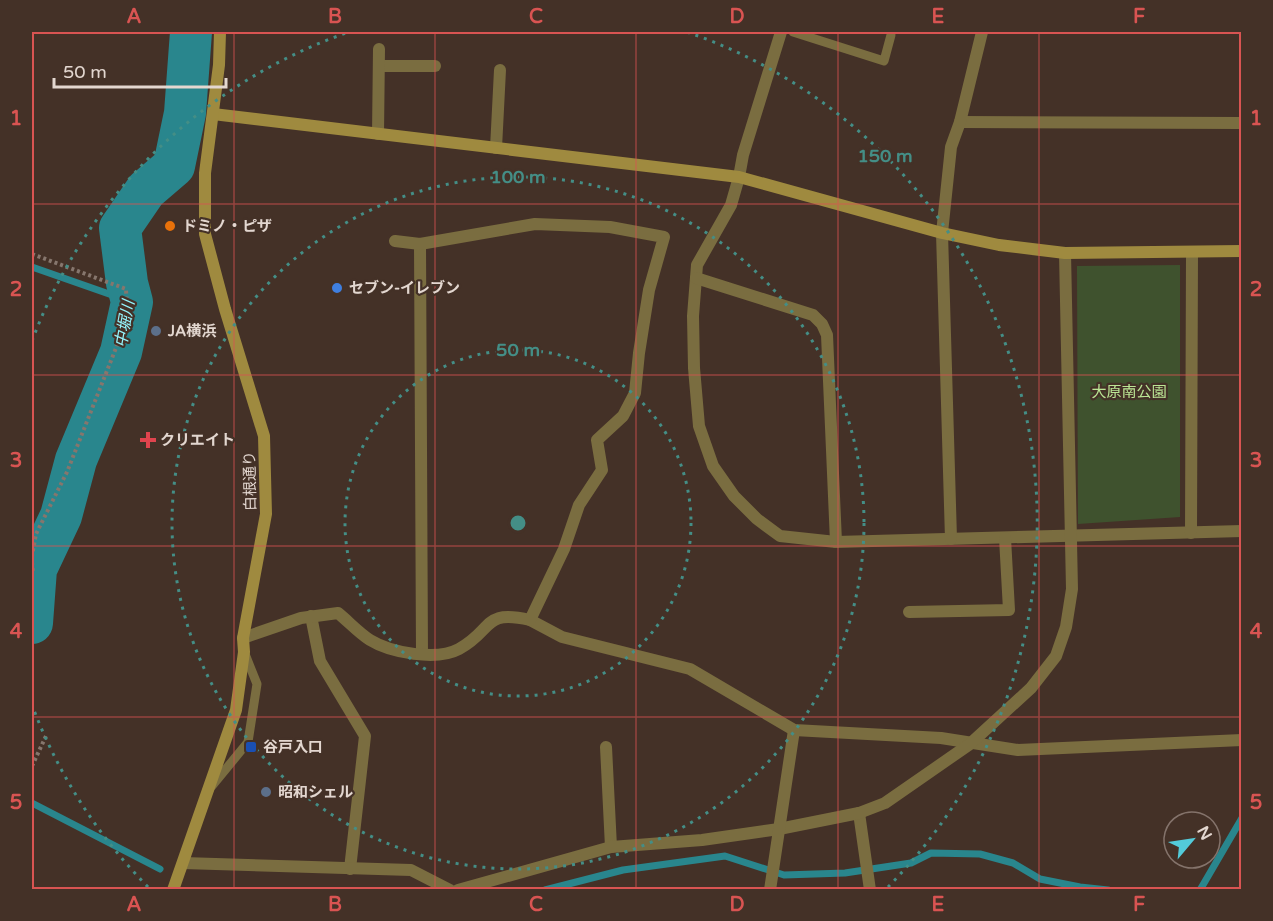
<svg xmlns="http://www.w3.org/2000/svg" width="1273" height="921" viewBox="0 0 1273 921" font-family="'Varela Round','Noto Sans JP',sans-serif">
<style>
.green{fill:#3f522e}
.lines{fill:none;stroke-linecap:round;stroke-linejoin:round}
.stream{stroke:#29868d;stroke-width:7}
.river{stroke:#29868d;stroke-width:42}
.path{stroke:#86766d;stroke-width:4;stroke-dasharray:3 3;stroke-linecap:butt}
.lane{stroke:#7a6d40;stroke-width:9}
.street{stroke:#7a6d40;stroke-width:12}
.secondary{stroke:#9f8a3f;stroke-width:12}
.grid{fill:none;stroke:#d95452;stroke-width:1.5;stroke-opacity:0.55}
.ring{fill:none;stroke:#448e86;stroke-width:3;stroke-dasharray:3 6}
.food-dot{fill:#e8710a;stroke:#443127;stroke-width:2}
.shop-dot{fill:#3f7fe0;stroke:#443127;stroke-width:2}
.service-dot{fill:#5c6f8a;stroke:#443127;stroke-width:2}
.health-dot{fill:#e0444e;stroke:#443127;stroke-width:2}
.transit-dot{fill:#1a4fb4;stroke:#443127;stroke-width:2}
.labels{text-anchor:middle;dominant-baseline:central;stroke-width:4.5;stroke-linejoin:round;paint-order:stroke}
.poi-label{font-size:15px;font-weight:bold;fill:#e3d7d0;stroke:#443127;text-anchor:start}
.park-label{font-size:15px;fill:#bbe695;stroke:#443127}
.street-label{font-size:15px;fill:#e3d7d0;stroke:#443127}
.water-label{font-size:16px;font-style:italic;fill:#94f4fc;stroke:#443127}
.centre{fill:#448e86;stroke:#443127;stroke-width:3}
.ring-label{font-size:18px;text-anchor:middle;font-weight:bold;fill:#448e86;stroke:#443127;stroke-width:4.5;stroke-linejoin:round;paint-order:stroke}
.neatline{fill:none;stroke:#d95452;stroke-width:2}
.grid-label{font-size:20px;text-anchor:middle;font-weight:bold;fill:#d95452}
</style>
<rect width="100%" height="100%" fill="#443127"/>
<polygon class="green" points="1180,265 1180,517 1078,524 1077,266"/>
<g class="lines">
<g class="stream">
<polyline points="32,267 132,302"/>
<polyline points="32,803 160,869"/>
<polyline points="545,890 623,870 725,856 784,875 845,873 911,863 931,853 980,854 1013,863 1040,879 1080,887 1108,890"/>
<polyline points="1200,890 1242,818"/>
</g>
<polyline class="river" points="32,623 36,569 61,516 76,460 121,352 132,302 127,283 120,228 146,190 174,166 185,113 191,32"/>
<g class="path">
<polyline points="32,254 126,289 127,310 116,348 67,472 36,534 32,556"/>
<polyline points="32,562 33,574"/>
<polyline points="32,766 46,736"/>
</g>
<g class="lane">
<polyline points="793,32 884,61 891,35"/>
<polyline points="212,786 248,742 257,684 245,654"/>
</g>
<g class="street">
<polyline points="781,32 743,155 739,177 731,205 697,265 693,316 694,368 699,426 713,466 734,496 757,519 780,536 836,542 1242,531"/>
<polyline points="379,66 435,66"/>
<polyline points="960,122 1242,123"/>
<polyline points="378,134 379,49"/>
<polyline points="496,148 500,70"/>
<polyline points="420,244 422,654"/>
<polyline points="696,278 813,315 822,324 827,335 836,542"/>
<polyline points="1191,533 1192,253"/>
<polyline points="951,539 942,233 951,147 960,122 982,32"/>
<polyline points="909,612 1009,610 1005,538"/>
<polyline points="311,616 320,661 365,736 350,869"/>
<polyline points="530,620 562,637 690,669 794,730 941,738 1018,750 1242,740"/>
<path d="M 243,638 L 301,618 L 338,613 C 349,622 359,633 370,640 C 391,653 437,661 459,649 C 494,630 482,609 530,620 L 564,549 L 579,505 L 602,470 L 597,440 L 623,416 L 635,393 L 639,353 L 649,290 L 664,237 L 610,227 L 535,224 L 420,244 L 395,241"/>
<polyline points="606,747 611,847"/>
<polyline points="859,813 870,890"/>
<polyline points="183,863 411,870 450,890"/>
<polyline points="458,890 611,847 702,840 779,829 859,813 885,803 970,744 1031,688 1056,656 1066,627 1072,589 1065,253"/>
<polyline points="770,890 794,730"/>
</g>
<g class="secondary">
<polyline points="213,114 739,177 942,233 999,245 1065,253 1242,251"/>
<polyline points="173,890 236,710 244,652 243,638 266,514 264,436 225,309 205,234 205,173 219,65 220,32"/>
</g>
</g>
<path class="grid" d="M 234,32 L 234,890M 435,32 L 435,890M 636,32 L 636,890M 838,32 L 838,890M 1039,32 L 1039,890M 32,204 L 1242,204M 32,375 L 1242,375M 32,546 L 1242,546M 32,717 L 1242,717"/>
<g class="ring">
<circle cx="518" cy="523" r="173"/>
<circle cx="518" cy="523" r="346"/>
<path d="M148 887A519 519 0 0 1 32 705M32 341A519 519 0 0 1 349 32M687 32A519 519 0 0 1 888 887"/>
</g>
<circle class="food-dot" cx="170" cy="226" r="6"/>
<circle class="shop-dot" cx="337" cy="288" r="6"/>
<g class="service-dot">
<circle cx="156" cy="331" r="6"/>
<circle cx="266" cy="792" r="6"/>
</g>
<path class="health-dot" d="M145 431h6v6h6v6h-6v6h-6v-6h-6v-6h6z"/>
<rect class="transit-dot" x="245" y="741" width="12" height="12" rx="3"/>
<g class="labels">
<g class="poi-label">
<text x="182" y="226">ドミノ・ピザ</text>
<text x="349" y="288">セブン-イレブン</text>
<text x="168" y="331">JA横浜</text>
<text x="160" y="440">クリエイト</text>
<text x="263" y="747">谷戸入口</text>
<text x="278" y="792">昭和シェル</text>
</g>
<g class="park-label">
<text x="1129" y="392">大原南公園</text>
</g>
<g class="street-label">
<text transform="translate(250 481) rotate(-91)">白根通り</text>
</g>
<g class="water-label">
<text transform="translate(125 324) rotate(-80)">中堀川</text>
</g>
</g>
<circle cx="518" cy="523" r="9" class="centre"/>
<g class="ring-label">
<text x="885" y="162">150 m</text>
<text x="518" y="183">100 m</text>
<text x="518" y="356">50 m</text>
</g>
<rect width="1273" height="921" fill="none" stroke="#443127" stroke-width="66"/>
<g transform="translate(1192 840) rotate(61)"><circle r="28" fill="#443127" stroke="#84736b" stroke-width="1.5"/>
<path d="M0-4.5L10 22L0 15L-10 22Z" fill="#53cbda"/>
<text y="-9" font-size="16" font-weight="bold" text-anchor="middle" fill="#e3d7d0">N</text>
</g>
<path d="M54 78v9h172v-9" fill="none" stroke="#e3d7d0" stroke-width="3"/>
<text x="63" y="78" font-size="18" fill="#e3d7d0" stroke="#443127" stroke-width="4.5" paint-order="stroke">50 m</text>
<rect x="33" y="33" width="1207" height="855" class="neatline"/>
<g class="grid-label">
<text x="134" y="23">A</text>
<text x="335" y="23">B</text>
<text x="536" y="23">C</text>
<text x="737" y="23">D</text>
<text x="938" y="23">E</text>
<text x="1139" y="23">F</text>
<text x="16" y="125">1</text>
<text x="1256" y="125">1</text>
<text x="16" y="296">2</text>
<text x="1256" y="296">2</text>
<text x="16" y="467">3</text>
<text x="1256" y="467">3</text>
<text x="16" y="638">4</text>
<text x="1256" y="638">4</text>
<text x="16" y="809">5</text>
<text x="1256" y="809">5</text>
<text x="134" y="911">A</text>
<text x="335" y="911">B</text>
<text x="536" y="911">C</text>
<text x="737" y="911">D</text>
<text x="938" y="911">E</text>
<text x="1139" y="911">F</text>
</g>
</svg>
